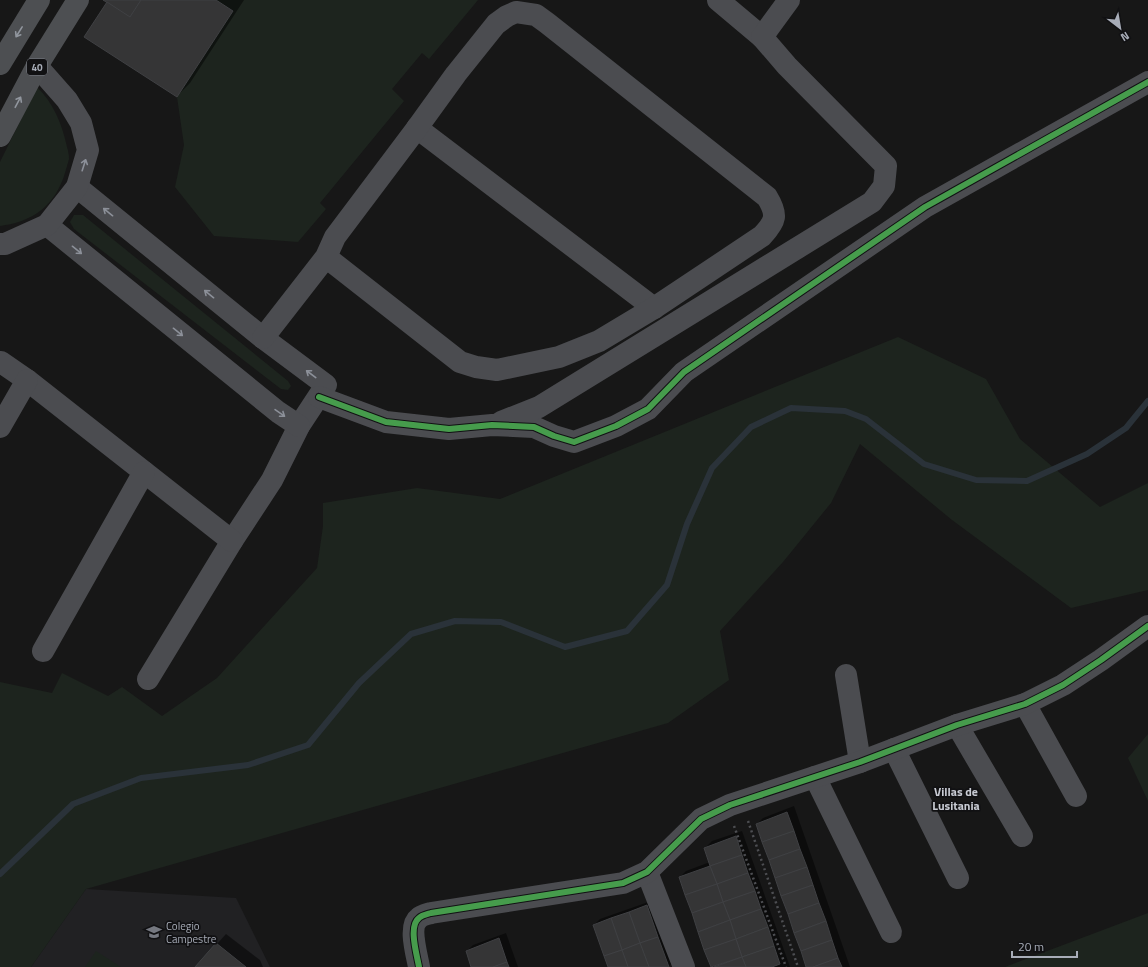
<svg xmlns="http://www.w3.org/2000/svg" width="1148" height="967" viewBox="0 0 1148 967" font-family="'Titillium Web',sans-serif">
<style>
.built{fill:#212123}
.green{fill:#1d241e}
.shadow{fill:#0007}
.lines{fill:none;stroke-linecap:round;stroke-linejoin:round}
.stream{stroke:#2a3239;stroke-width:6}
.building{fill:#353536;stroke:#3f4043}
.path{stroke:#4d4e52;stroke-width:2.5;stroke-dasharray:2 3;stroke-linecap:butt}
.minor{stroke:#4b4c50;stroke-width:22}
.major{stroke:#4d4f52;stroke-width:22}
.cycleway-casing{stroke:#111113;stroke-width:8}
.cycleway{stroke:#469c4c;stroke-width:6}
.oneway{stroke:#91969e}
.oneway2{stroke:#8c9099}
.labels{text-anchor:middle;dominant-baseline:central;stroke-width:3.5;stroke-linejoin:round;paint-order:stroke}
.shield{fill:#111113;stroke:#7b7e86;stroke-width:1}
.shield-label{font-size:10px;font-weight:bold;fill:#a8adb8}
.poi-label{font-size:11px;fill:#a8adb8;stroke:#111113;text-anchor:start}
.neighbourhood-label{font-size:12px;font-weight:bold;fill:#c9ccd4;stroke:#111113}
</style>
<rect width="100%" height="100%" fill="#171717"/>
<polygon class="built" points="86,889 236,898 270,967 31,967"/>
<g class="green">
<polygon points="216,0 478,0 429,59 422,53 392,89 404,101 320,203 326,209 298,242 214,236 175,187 184,145 177,97 233,11"/>
<path d="M 37,87 C 54,104 62,124 67,147 C 68,150 69,155 69,159 C 68,163 66,169 65,173 C 55,206 32,222 0,226 L 0,162 Z"/>
<polygon points="74,215 83,215 288,381 291,386 288,390 281,389 74,229 70,222"/>
<polygon points="898,337 986,379 1020,439 1100,507 1148,483 1148,590 1071,608 952,520 860,444 831,503 783,562 720,631 729,680 668,723 86,889 31,967 0,967 0,682 52,693 62,673 108,696 122,687 162,716 217,678 317,568 323,526 323,503 417,488 500,499"/>
<polygon points="1148,734 1148,801 1128,758"/>
<polygon points="1148,913 1148,966 1144,967 1005,967"/>
<polygon points="96,951 121,967 85,967"/>
</g>
<g class="shadow">
<polygon points="105,0 244,0 190,83 177,96 108,2"/>
<polygon points="794,806 850,967 807,967 757,824 763,818"/>
<polygon points="742,831 790,967 712,967 680,877 686,871 710,862 705,848 712,841"/>
<polygon points="654,900 675,960 668,967 609,967 594,925 600,919"/>
<polygon points="506,933 518,967 472,967 467,951 473,945"/>
<polygon points="226,934 260,960 263,967 196,967"/>
</g>
<g class="lines">
<polyline class="stream" points="0,874 73,804 141,778 248,765 308,745 359,683 411,634 455,621 501,622 565,647 627,631 667,585 687,524 712,468 751,427 791,408 845,411 866,419 924,464 976,480 1027,481 1087,454 1126,428 1148,401"/>
</g>
<g class="building">
<polygon points="103,0 141,0 130,17"/>
<polygon points="141,0 216,0 233,11 177,97 84,37 107,2 130,17"/>
<polygon points="787,812 794,831 762,842 756,824"/>
<polygon points="794,831 800,849 769,860 762,842"/>
<polygon points="736,836 742,855 710,866 704,848"/>
<polygon points="800,849 807,867 775,878 769,860"/>
<polygon points="742,855 748,873 717,884 710,866"/>
<polygon points="710,866 717,884 685,895 679,877"/>
<polygon points="807,867 813,885 781,896 775,878"/>
<polygon points="748,873 755,891 723,902 717,884"/>
<polygon points="717,884 723,902 692,913 685,895"/>
<polygon points="813,885 819,903 788,914 781,896"/>
<polygon points="755,891 761,909 730,920 723,902"/>
<polygon points="723,902 730,920 698,932 692,913"/>
<polygon points="819,903 826,921 794,933 788,914"/>
<polygon points="647,905 658,937 640,943 629,912"/>
<polygon points="761,909 768,927 736,939 730,920"/>
<polygon points="629,912 640,943 622,950 611,918"/>
<polygon points="611,918 622,950 604,956 593,925"/>
<polygon points="730,920 736,939 704,950 698,932"/>
<polygon points="826,921 832,940 801,951 794,933"/>
<polygon points="768,927 774,946 742,957 736,939"/>
<polygon points="658,937 669,967 649,967 640,943"/>
<polygon points="499,938 507,962 493,967 471,967 466,951"/>
<polygon points="736,939 742,957 711,967 704,950"/>
<polygon points="832,940 838,958 813,967 806,967 801,951"/>
<polygon points="216,943 246,967 195,967"/>
<polygon points="640,943 649,967 628,967 622,950"/>
<polygon points="774,946 780,964 772,967 746,967 742,957"/>
<polygon points="622,950 628,967 608,967 604,956"/>
<polygon points="742,957 746,967 714,967"/>
<polygon points="838,958 842,967 813,967"/>
<polygon points="507,962 509,967 493,967"/>
</g>
<g class="lines">
<g class="path">
<polyline points="748,821 798,967"/>
<polyline points="734,826 786,967"/>
</g>
<g class="minor">
<polyline points="718,0 762,37"/>
<polyline points="417,128 654,308"/>
<polyline points="77,187 263,338 326,385 299,426 272,480 232,541 148,679"/>
<polyline points="47,225 278,412 299,426"/>
<polyline points="0,244 5,244 47,225 77,187 88,150 81,123 67,100 37,66"/>
<path d="M 263,338 L 326,257 L 335,237 L 417,128 L 456,74 L 496,24 L 507,16 L 516,12 L 536,15 L 547,23 L 767,197 C 778,215 776,221 762,236 L 654,308 L 599,341 L 559,357 L 497,370 L 476,367 L 460,362 L 326,257"/>
<polyline points="1,362 27,380 232,541"/>
<polyline points="319,397 386,422 449,429 492,425 534,427 554,436 574,442 616,426 648,409 684,372 925,207 1148,82"/>
<polyline points="501,422 539,407 872,202 884,186 886,166 787,66 762,37 789,0"/>
<polyline points="0,427 27,380"/>
<polyline points="43,651 144,472"/>
<polyline points="846,675 860,762"/>
<polyline points="1025,704 1076,796"/>
<polyline points="957,725 1022,836"/>
<polyline points="894,749 958,878"/>
<polyline points="815,777 891,932"/>
<polyline points="647,872 684,967"/>
<path d="M 419,967 C 417,955 408,926 419,918 C 422,915 428,914 431,913 L 623,883 L 647,872 L 701,819 L 730,805 L 860,762 L 957,725 L 1025,704 L 1063,685 L 1101,660 L 1148,626"/>
</g>
<g class="major">
<polyline points="0,64 39,0"/>
<polyline points="0,136 37,66 78,0"/>
</g>
<g class="cycleway-casing">
<g id="cycleway">
<polyline points="319,397 386,422 449,429 492,425 534,427 554,436 574,442 616,426 648,409 684,372 925,207 1148,82"/>
<path d="M 419,967 C 417,955 408,926 419,918 C 422,915 428,914 431,913 L 623,883 L 647,872 L 701,819 L 730,805 L 860,762 L 957,725 L 1025,704 L 1063,685 L 1101,660 L 1148,626"/>
</g>
</g>
<use href="#cycleway" class="cycleway"/>
</g>
<defs><path id="oneway-shaft" d="M-6 0H5M1.5-3L5.5 0L1.5 3" fill="none" stroke-width="1.6" stroke-linecap="round" stroke-linejoin="round"/></defs>
<g class="oneway">
<use href="#oneway-shaft" transform="translate(19 32) rotate(122)"/>
<use href="#oneway-shaft" transform="translate(18 102) rotate(-62)"/>
</g>
<g class="oneway2">
<use href="#oneway-shaft" transform="translate(84 165) rotate(-72)"/>
<use href="#oneway-shaft" transform="translate(108 212) rotate(-141)"/>
<use href="#oneway-shaft" transform="translate(77 250) rotate(39)"/>
<use href="#oneway-shaft" transform="translate(209 294) rotate(-141)"/>
<use href="#oneway-shaft" transform="translate(178 332) rotate(39)"/>
<use href="#oneway-shaft" transform="translate(311 374) rotate(-143)"/>
<use href="#oneway-shaft" transform="translate(280 413) rotate(35)"/>
</g>
<defs>
<g id="school-bare" transform="scale(1.2)"><path d="M0-5L7-2L0 1L-7-2ZM-4 1L0 2.5L4 1V4Q0 6-4 4Z" fill="#757880" stroke="#111113" stroke-width="2.5" paint-order="stroke"/></g>
</defs>
<g fill-rule="evenodd">
<use href="#school-bare" x="154" y="932"/>
</g>
<g class="labels">
<rect class="shield" x="27" y="59" width="20" height="16" rx="3"/>
<g class="shield-label">
<text x="37" y="67">40</text>
</g>
<g class="poi-label">
<text x="166" y="926">Colegio<tspan x="166" dy="13">Campestre</tspan></text>
</g>
<g class="neighbourhood-label">
<text x="956" y="791">Villas de<tspan x="956" dy="14">Lusitania</tspan></text>
</g>
</g>
<g transform="translate(1120 28) rotate(149)" stroke="#111113" stroke-width="3" paint-order="stroke">
<path d="M0-3L7 15L0 10L-7 15Z" fill="#a8adb8"/>
<text y="-6" font-size="11" font-weight="bold" text-anchor="middle" fill="#a8adb8">N</text>
</g>
<path d="M1012 951v6h65v-6" fill="none" stroke="#a8adb8" stroke-width="2"/>
<text x="1018" y="951" font-size="12" fill="#a8adb8" stroke="#111113" stroke-width="3" paint-order="stroke">20 m</text>
</svg>
